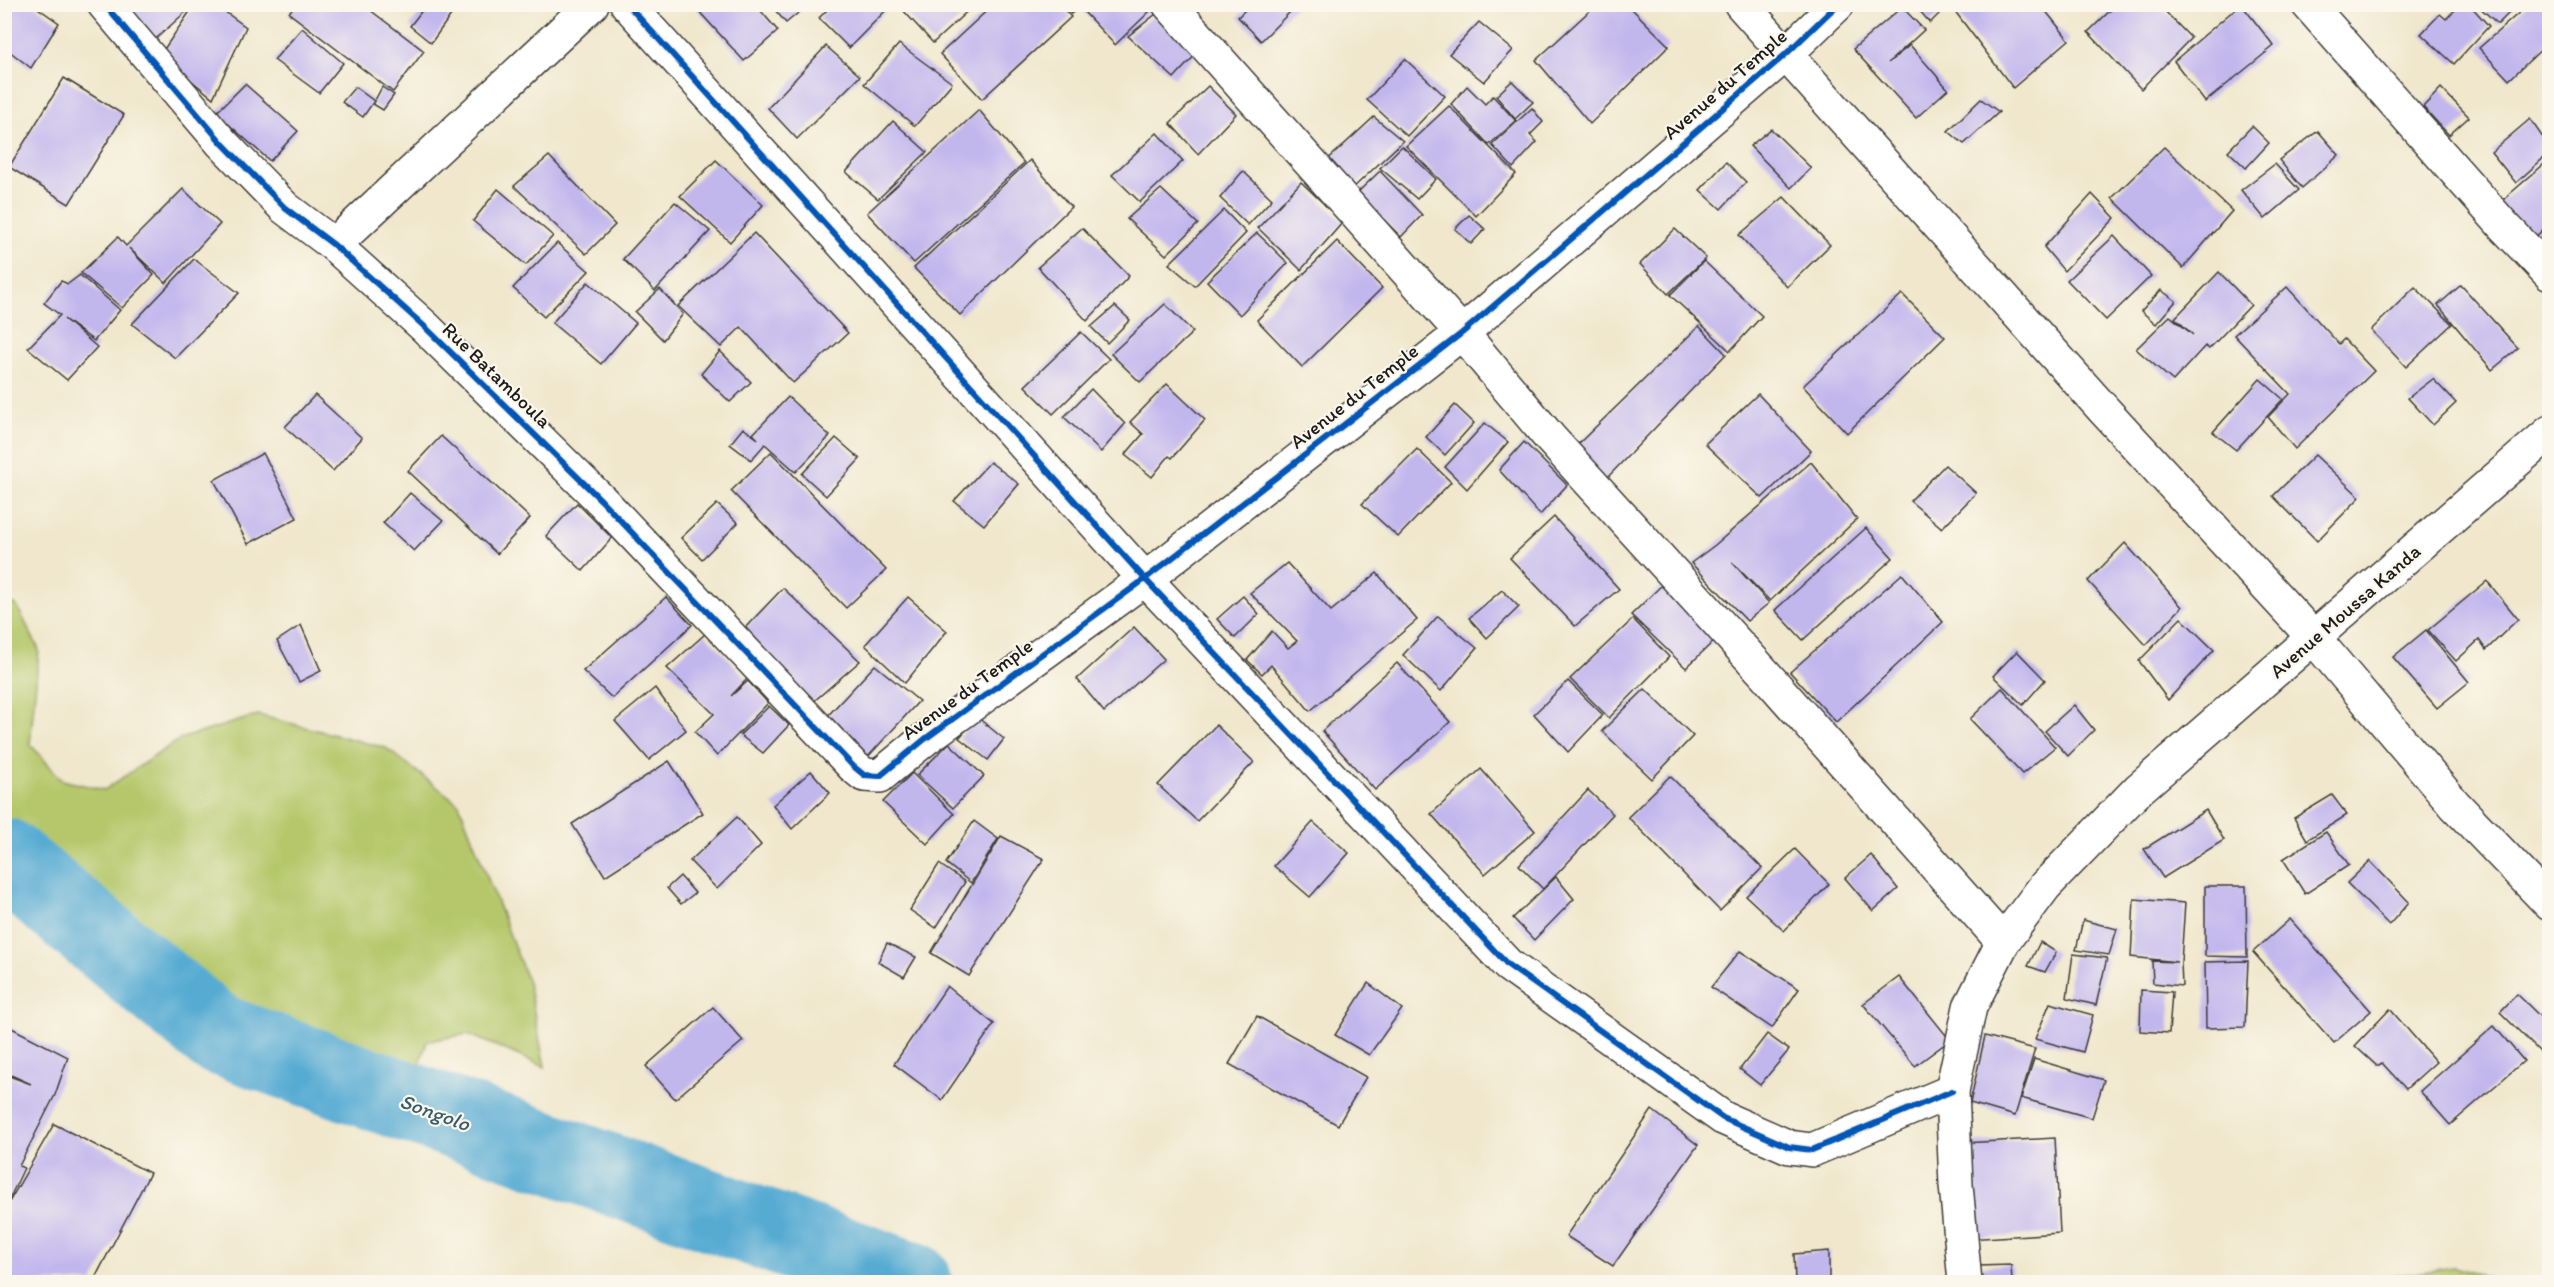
<svg xmlns="http://www.w3.org/2000/svg" width="2554" height="1287" viewBox="0 0 2554 1287" font-family="Itim,sans-serif">
<style>
.green{fill:#b5c76a;stroke:#687243;stroke-width:1.5}
.lines{fill:none;stroke-linecap:round;stroke-linejoin:round}
.river{stroke:#57abd3;stroke-width:81}
.building{fill:#c2b7ed}
.street-casing{stroke:#3c3a36;stroke-width:36}
.street{stroke:#fff;stroke-width:33}
.cycleway-casing{stroke:#fbf7ec;stroke-width:10}
.cycleway{stroke:#0057b8;stroke-width:6}
.labels{text-anchor:middle;dominant-baseline:central;stroke-width:4.5;stroke-linejoin:round;paint-order:stroke}
.street-label{font-size:20px;fill:#1c1c1c;stroke:#fbf7ec}
.water-label{font-size:21px;font-style:italic;fill:#375c6e;stroke:#fbf7ec}
</style>
<rect width="100%" height="100%" fill="#fbf7ec"/>
<filter id="ink" filterUnits="userSpaceOnUse"><feTurbulence type="fractalNoise" baseFrequency=".0167" numOctaves="2"/><feDisplacementMap in="SourceGraphic" scale="12" xChannelSelector="R" yChannelSelector="G"/><feConvolveMatrix kernelMatrix="1 2 1 2 8 2 1 2 1" color-interpolation-filters="sRGB"/></filter>
<filter id="wash" filterUnits="userSpaceOnUse"><feTurbulence type="fractalNoise" baseFrequency=".008" numOctaves="4" result="noise"/><feDisplacementMap in="SourceGraphic" scale="24" xChannelSelector="R" yChannelSelector="G"/><feGaussianBlur stdDeviation="1.35" result="paint"/><feColorMatrix in="noise" values="0 0 0 0 0 0 0 0 0 0 0 0 0 0 0 0 0 1.4 0 .05"/><feComposite in="paint" operator="in"/></filter>
<g filter="url(#wash)">
<rect width="100%" height="100%" fill="#f0e7cc"/>
<g class="green">
<polygon points="5,600 17,606 39,650 30,744 62,780 104,790 180,739 258,715 386,748 459,804 528,982 545,1067 468,1034 427,1041 413,1088 230,1024 5,834"/>
<polygon points="2454,1267 2504,1282 2381,1282 2388,1277"/>
</g>
<g class="lines">
<polyline class="river" points="4,858 217,1034 912,1282"/>
</g>
<g id="blocks">
<g class="building">
<polygon points="4,4 32,4 59,23 31,68 4,47"/>
<polygon points="116,4 187,4 190,8 150,44"/>
<polygon points="195,4 214,4 246,27 213,98 160,55"/>
<polygon points="295,4 362,4 424,51 393,92 289,13"/>
<polygon points="427,4 439,4 451,15 431,43 410,26"/>
<polygon points="701,4 755,4 778,31 744,61 696,8"/>
<polygon points="770,4 809,4 786,23"/>
<polygon points="833,4 892,4 849,48 819,18"/>
<polygon points="907,4 975,4 933,43 902,9"/>
<polygon points="994,4 1059,4 1071,17 982,99 940,54"/>
<polygon points="1063,4 1083,4 1071,14"/>
<polygon points="1093,4 1144,4 1150,11 1115,45 1084,12"/>
<polygon points="1251,4 1298,4 1261,41 1238,17"/>
<polygon points="1597,4 1627,4 1669,46 1590,124 1536,60"/>
<polygon points="1914,4 1949,4 1930,23"/>
<polygon points="1960,4 2040,4 2069,40 2013,88 1954,10"/>
<polygon points="2241,4 2274,46 2205,102 2174,61"/>
<polygon points="2461,4 2469,4 2489,26 2454,64 2421,34 2440,14 2446,19"/>
<polygon points="2476,4 2518,4 2498,24"/>
<polygon points="2529,4 2544,4 2550,11 2550,41 2509,80 2479,48"/>
<polygon points="2116,5 2159,5 2191,38 2141,89 2088,32"/>
<polygon points="1902,7 1924,30 1888,63 1910,45 1948,89 1916,118 1853,49"/>
<polygon points="1156,14 1198,52 1174,78 1128,36"/>
<polygon points="1479,22 1513,50 1484,82 1449,54"/>
<polygon points="302,28 343,63 319,93 274,60"/>
<polygon points="899,44 952,83 915,126 864,84"/>
<polygon points="826,46 860,76 797,139 768,108"/>
<polygon points="1405,59 1445,96 1407,136 1367,100"/>
<polygon points="64,78 124,115 69,204 9,167"/>
<polygon points="1512,81 1533,102 1515,119 1496,96"/>
<polygon points="245,84 298,131 270,161 216,113"/>
<polygon points="1208,86 1236,114 1198,154 1170,123"/>
<polygon points="1467,86 1485,104 1493,96 1516,121 1489,145 1451,104"/>
<polygon points="355,87 374,101 363,117 342,102"/>
<polygon points="382,87 394,95 383,110 373,104"/>
<polygon points="2441,88 2469,117 2449,135 2423,107"/>
<polygon points="1981,99 1999,112 1964,144 1948,131"/>
<polygon points="1449,106 1516,174 1476,216 1406,146"/>
<polygon points="1532,108 1543,122 1530,135 1537,142 1513,168 1492,145"/>
<polygon points="979,110 1024,163 914,263 867,213"/>
<polygon points="1374,117 1403,141 1351,190 1323,164"/>
<polygon points="2530,119 2550,148 2550,152 2516,183 2491,152"/>
<polygon points="893,121 927,152 878,199 846,172"/>
<polygon points="2252,126 2269,143 2246,168 2228,151"/>
<polygon points="1771,129 1811,168 1791,188 1750,146"/>
<polygon points="2318,131 2339,155 2302,188 2279,160"/>
<polygon points="1157,133 1183,161 1140,202 1112,175"/>
<polygon points="1402,146 1436,179 1417,199 1380,168"/>
<polygon points="2164,147 2232,211 2183,268 2112,198"/>
<polygon points="549,156 615,225 586,254 514,186"/>
<polygon points="2550,159 2550,223 2530,242 2497,205"/>
<polygon points="716,160 763,205 730,242 680,196"/>
<polygon points="1030,160 1071,207 960,315 914,268"/>
<polygon points="1726,162 1746,182 1721,209 1700,190"/>
<polygon points="2275,164 2299,190 2265,219 2241,190"/>
<polygon points="1243,171 1272,199 1248,225 1220,198"/>
<polygon points="1380,171 1422,215 1401,237 1357,193"/>
<polygon points="1301,182 1343,222 1301,270 1258,228"/>
<polygon points="183,189 220,224 166,283 129,248 154,275 122,308 81,273 118,237 126,246"/>
<polygon points="498,189 553,236 526,265 473,221"/>
<polygon points="1161,189 1198,224 1166,255 1127,219"/>
<polygon points="2092,194 2115,218 2064,271 2044,247"/>
<polygon points="1784,197 1830,245 1787,287 1739,235"/>
<polygon points="675,202 710,231 655,291 623,259"/>
<polygon points="1224,210 1246,233 1195,286 1169,264"/>
<polygon points="1469,215 1485,229 1471,244 1455,229"/>
<polygon points="1082,228 1129,276 1087,321 1038,267"/>
<polygon points="1675,229 1706,258 1668,294 1640,264"/>
<polygon points="754,233 848,333 793,383 741,327 721,347 678,306"/>
<polygon points="1257,233 1288,263 1240,315 1207,281"/>
<polygon points="2114,236 2151,276 2106,320 2067,280"/>
<polygon points="1337,241 1382,288 1302,367 1257,320"/>
<polygon points="557,243 589,271 544,317 513,288"/>
<polygon points="194,259 239,293 175,358 132,324"/>
<polygon points="1704,261 1762,316 1730,351 1670,295"/>
<polygon points="2219,272 2251,305 2209,349 2205,346 2173,381 2136,349 2170,316 2193,335 2175,318"/>
<polygon points="80,275 120,310 94,341 64,319 97,347 67,380 28,348 60,315 44,303 61,281 68,284"/>
<polygon points="588,282 636,323 601,364 552,323"/>
<polygon points="2461,285 2518,348 2492,370 2438,305"/>
<polygon points="2287,287 2339,344 2344,339 2374,371 2295,449 2268,417 2290,394 2234,335"/>
<polygon points="2415,287 2452,324 2406,367 2371,330"/>
<polygon points="660,289 683,314 663,340 635,312"/>
<polygon points="2161,290 2176,301 2156,324 2141,311"/>
<polygon points="1902,294 1945,337 1847,433 1803,386"/>
<polygon points="1165,304 1193,332 1140,382 1111,354"/>
<polygon points="1115,306 1130,320 1107,343 1091,327"/>
<polygon points="1699,326 1726,354 1604,481 1572,450"/>
<polygon points="1081,332 1109,359 1053,414 1025,386"/>
<polygon points="720,351 751,382 730,402 701,374"/>
<polygon points="2260,379 2283,399 2236,450 2213,432"/>
<polygon points="2433,379 2456,403 2433,425 2408,398"/>
<polygon points="1167,384 1205,420 1172,458 1169,456 1152,477 1125,455 1143,434 1130,422"/>
<polygon points="1091,389 1125,424 1101,452 1064,417"/>
<polygon points="1758,394 1811,451 1762,498 1705,444"/>
<polygon points="315,395 362,438 333,471 285,427"/>
<polygon points="788,397 830,436 796,472 765,444 751,460 730,444 743,428 758,439 753,434"/>
<polygon points="1455,405 1474,423 1445,455 1426,437"/>
<polygon points="1485,423 1508,442 1467,489 1445,467"/>
<polygon points="441,436 530,518 497,554 408,471"/>
<polygon points="836,438 860,459 826,496 802,474"/>
<polygon points="1524,442 1567,485 1540,515 1499,470"/>
<polygon points="1417,449 1451,482 1398,537 1362,504"/>
<polygon points="771,452 886,570 846,608 731,491"/>
<polygon points="263,453 297,518 248,544 214,480"/>
<polygon points="2315,455 2360,497 2317,541 2273,496"/>
<polygon points="990,462 1019,484 984,525 954,501"/>
<polygon points="1811,462 1857,519 1770,601 1732,562 1769,603 1747,621 1691,563 1715,545"/>
<polygon points="1945,465 1976,493 1942,528 1910,501"/>
<polygon points="410,493 443,521 414,551 383,523"/>
<polygon points="577,503 612,538 583,571 546,536"/>
<polygon points="717,504 738,523 702,559 681,538"/>
<polygon points="1554,517 1619,589 1575,626 1510,558"/>
<polygon points="1866,528 1893,558 1803,640 1775,610"/>
<polygon points="2125,543 2182,607 2146,645 2088,581"/>
<polygon points="1287,563 1331,611 1377,573 1417,620 1310,711 1271,665 1262,674 1247,660 1272,631 1288,648 1297,641 1250,593"/>
<polygon points="1902,574 1943,622 1836,722 1790,672"/>
<polygon points="2487,581 2518,619 2486,650 2479,640 2456,661 2428,630"/>
<polygon points="1664,583 1718,637 1686,668 1631,615"/>
<polygon points="783,588 860,661 813,702 740,633"/>
<polygon points="1502,590 1519,607 1487,638 1469,618"/>
<polygon points="1243,596 1259,614 1235,638 1217,619"/>
<polygon points="666,597 692,625 612,698 583,671"/>
<polygon points="908,597 947,631 905,683 865,645"/>
<polygon points="1438,616 1477,648 1441,691 1403,655"/>
<polygon points="2181,618 2214,650 2168,700 2139,661"/>
<polygon points="1633,619 1669,657 1609,718 1570,679"/>
<polygon points="301,625 321,671 299,682 277,641"/>
<polygon points="1134,627 1164,659 1104,712 1077,679"/>
<polygon points="2426,630 2469,682 2437,708 2393,657"/>
<polygon points="705,634 747,679 731,696 748,681 768,703 717,756 695,732 714,714 667,668"/>
<polygon points="2017,651 2045,680 2023,705 1993,676"/>
<polygon points="1397,663 1450,722 1375,790 1322,731"/>
<polygon points="875,665 919,701 865,760 821,723"/>
<polygon points="1568,681 1603,715 1568,752 1534,714"/>
<polygon points="655,688 686,730 649,760 615,721"/>
<polygon points="2002,688 2055,747 2022,774 1970,719"/>
<polygon points="1645,689 1693,736 1652,779 1602,731"/>
<polygon points="2074,705 2094,730 2068,756 2045,731"/>
<polygon points="769,706 789,725 763,753 740,735"/>
<polygon points="977,717 1004,739 988,760 959,738"/>
<polygon points="1216,725 1254,762 1197,821 1158,785"/>
<polygon points="949,743 984,776 953,808 917,775"/>
<polygon points="669,761 703,813 605,876 572,824"/>
<polygon points="1481,769 1535,831 1485,874 1431,814"/>
<polygon points="811,771 830,793 792,829 773,805"/>
<polygon points="912,773 954,814 927,844 883,802"/>
<polygon points="1670,776 1762,868 1720,911 1628,817"/>
<polygon points="1588,790 1613,814 1543,889 1519,865"/>
<polygon points="2332,795 2347,815 2307,840 2294,818"/>
<polygon points="2206,810 2224,840 2163,878 2144,849"/>
<polygon points="737,817 761,845 717,889 690,861"/>
<polygon points="974,821 998,839 971,883 946,863"/>
<polygon points="1313,822 1349,853 1310,897 1274,866"/>
<polygon points="2326,832 2349,865 2305,894 2283,859"/>
<polygon points="1001,836 1044,859 969,976 931,953"/>
<polygon points="1795,849 1829,884 1784,931 1746,896"/>
<polygon points="1871,855 1898,889 1873,911 1845,878"/>
<polygon points="2370,861 2409,902 2389,925 2347,883"/>
<polygon points="939,864 965,882 936,928 910,910"/>
<polygon points="680,876 695,893 681,904 667,888"/>
<polygon points="1556,877 1574,899 1534,940 1513,918"/>
<polygon points="2205,886 2246,886 2247,957 2205,956"/>
<polygon points="2134,899 2185,903 2181,962 2182,986 2153,983 2152,961 2177,962 2131,957"/>
<polygon points="2290,919 2371,1011 2334,1043 2253,952"/>
<polygon points="2083,920 2117,929 2109,955 2076,950"/>
<polygon points="2040,942 2056,952 2045,972 2028,966"/>
<polygon points="887,943 916,957 904,977 878,962"/>
<polygon points="1740,951 1799,989 1772,1028 1711,987"/>
<polygon points="2073,954 2107,958 2096,1005 2067,998"/>
<polygon points="2248,961 2245,1027 2206,1028 2205,962"/>
<polygon points="1899,977 1950,1040 1915,1066 1863,1004"/>
<polygon points="1368,983 1402,1009 1369,1055 1335,1035"/>
<polygon points="947,986 994,1024 942,1100 894,1064"/>
<polygon points="2141,990 2172,992 2169,1033 2140,1031"/>
<polygon points="2517,994 2550,1026 2550,1050 2544,1056 2500,1012"/>
<polygon points="2050,1003 2093,1015 2083,1052 2035,1039"/>
<polygon points="713,1007 743,1041 675,1099 646,1066"/>
<polygon points="2390,1009 2436,1062 2406,1089 2382,1063 2377,1066 2355,1046"/>
<polygon points="1257,1016 1366,1077 1338,1125 1229,1064"/>
<polygon points="4,1024 68,1057 55,1095 19,1166 24,1168 6,1206 4,1205 4,1074 31,1084 4,1072"/>
<polygon points="2494,1026 2524,1061 2450,1125 2420,1091"/>
<polygon points="1767,1034 1789,1050 1760,1085 1740,1069"/>
<polygon points="1985,1036 2035,1049 2015,1116 1970,1103"/>
<polygon points="2034,1059 2104,1080 2092,1118 2021,1098"/>
<polygon points="1652,1110 1698,1145 1613,1266 1566,1236"/>
<polygon points="54,1124 150,1173 93,1282 4,1282 4,1211"/>
<polygon points="2055,1138 2060,1233 1968,1239 1963,1143"/>
<polygon points="1829,1251 1829,1282 1795,1282 1794,1254"/>
<polygon points="2011,1265 2012,1282 1980,1282 1978,1266"/>
</g>
</g>
</g>
<g filter="url(#ink)">
<use href="#blocks" fill-opacity="0" stroke="#3c3a36" stroke-width="1.5"/>
<g class="lines">
<g class="street-casing">
<g id="street">
<polyline points="104,4 222,143 285,208 334,245 425,327 601,500 853,766 864,775 880,776 925,739 1145,579 1462,333 1786,54 1838,4"/>
<polyline points="627,4 1145,579 1508,965 1723,1118 1789,1147 1812,1150 1952,1091"/>
<polyline points="1169,4 1462,333 1550,438 1765,674 2003,942"/>
<polyline points="1741,4 2104,410 2314,638 2455,805 2550,904"/>
<polyline points="2308,4 2503,225 2550,274"/>
<polyline points="334,245 592,4"/>
<polyline points="1965,1282 1956,1185 1952,1091 1970,1007 2003,942 2045,886 2139,789 2550,432"/>
</g>
</g>
<use href="#street" class="street"/>
<g class="cycleway-casing">
<g id="cycleway">
<polyline points="104,4 222,143 285,208 334,245 425,327 601,500 853,766 864,775 880,776 925,739 1145,579 1462,333 1786,54 1838,4"/>
<polyline points="627,4 1145,579 1508,965 1723,1118 1789,1147 1812,1150 1952,1091"/>
</g>
</g>
<use href="#cycleway" class="cycleway"/>
</g>
</g>
<g class="labels">
<g class="street-label">
<text transform="translate(1725 84) rotate(-41)">Avenue du Temple</text>
<text transform="translate(497 375) rotate(44)">Rue Batamboula</text>
<text transform="translate(1354 396) rotate(-38)">Avenue du Temple</text>
<text transform="translate(2345 611) rotate(-41)">Avenue Moussa Kanda</text>
<text transform="translate(967 689) rotate(-36)">Avenue du Temple</text>
</g>
<g class="water-label">
<text transform="translate(435 1112) rotate(20)">Songolo</text>
</g>
</g>
<rect width="2554" height="1287" fill="none" stroke="#fbf7ec" stroke-width="24"/>
</svg>
